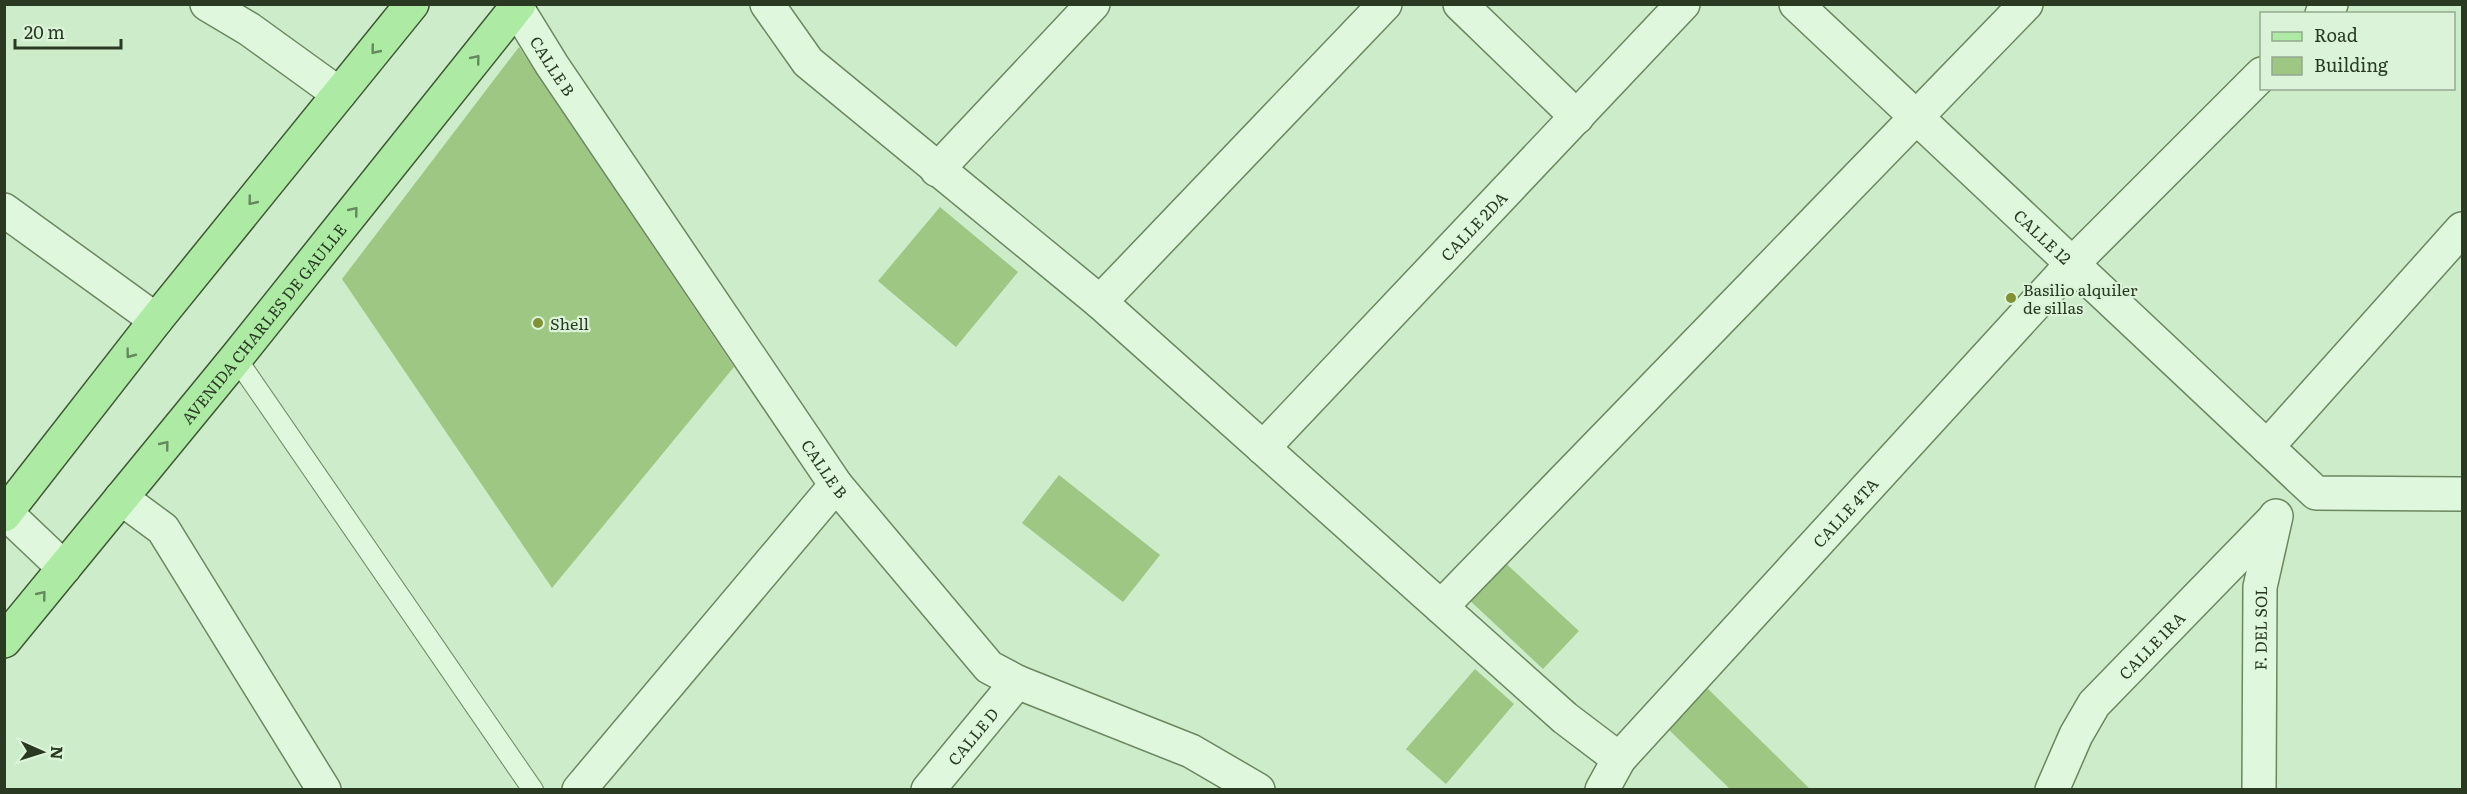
<svg xmlns="http://www.w3.org/2000/svg" width="2467" height="794" viewBox="0 0 2467 794" font-family="Literata,serif">
<style>
.building{fill:#9dc782}
.lines{fill:none;stroke-linecap:round;stroke-linejoin:round}
.service-casing{stroke:#6a875f;stroke-width:22}
.minor-casing{stroke:#6a875f;stroke-width:36}
.primary-casing{stroke:#3e5533;stroke-width:36}
.service{stroke:#dff7dc;stroke-width:20}
.minor{stroke:#dff7dc;stroke-width:33}
.primary{stroke:#adeba5;stroke-width:33}
.oneway{stroke:#64895d}
.poi-dot{fill:#809234;stroke:#dbf4d9;stroke-width:2}
.labels{text-anchor:middle;dominant-baseline:central;stroke-width:4.5;stroke-linejoin:round;paint-order:stroke}
.street-label{font-size:16px;fill:#293922;stroke:#dbf4d9}
.poi-label{font-size:16px;fill:#293922;stroke:#dbf4d9;text-anchor:start}
</style>
<rect width="100%" height="100%" fill="#cdecca"/>
<g class="building">
<polygon points="519,47 734,367 552,588 342,279"/>
<polygon points="940,207 1018,272 956,347 878,281"/>
<polygon points="1059,475 1160,555 1123,602 1022,523"/>
<polygon points="1501,559 1579,631 1543,669 1466,597"/>
<polygon points="1475,669 1514,704 1446,784 1406,749"/>
<polygon points="1704,685 1811,790 1731,790 1665,726"/>
</g>
<g class="lines">
<g class="service-casing">
<polyline id="service" points="236,358 533,790"/>
</g>
<g class="minor-casing">
<g id="minor">
<polyline points="207,4 249,29 339,94"/>
<polyline points="767,4 808,62 1100,302 1565,718 1619,759"/>
<polyline points="1460,4 1577,117"/>
<path id="s1" d="M 1796,4 L 2316,493 L 2462,494"/>
<path id="s2" d="M 517,8 L 552,65 L 836,485 L 989,667 L 1017,682 L 1191,751 L 1258,790"/>
<polyline points="2322,14 2331,4"/>
<polyline points="937,170 1093,4"/>
<polyline points="4,210 156,320"/>
<polyline points="1100,302 1385,4"/>
<polyline points="2267,447 2462,229"/>
<path id="s3" d="M 1263,448 L 1683,4"/>
<polyline points="121,498 163,529 324,790"/>
<polyline points="4,511 64,568"/>
<polyline points="1441,607 2026,4"/>
<polyline points="579,790 836,485"/>
<path id="s4" d="M 928,790 L 1017,682"/>
<path id="s5" d="M 1602,790 L 1619,759 L 2072,264 L 2262,74"/>
<path id="s6" d="M 2052,790 L 2076,735 L 2094,704 L 2275,518"/>
<path id="s7" d="M 2259,790 L 2260,587 L 2276,516"/>
</g>
</g>
<g class="primary-casing">
<g id="primary">
<polyline points="4,515 156,320 412,4"/>
<path id="s8" d="M 4,641 L 236,358 L 519,4"/>
</g>
</g>
<use href="#service" class="service"/>
<use href="#minor" class="minor"/>
<use href="#primary" class="primary"/>
</g>
<defs><path id="oneway-chevron" d="M-2-3.5L2.5 0L-2 3.5" fill="none" stroke-width="1.6" stroke-linecap="round" stroke-linejoin="round" transform="scale(1.5)"/></defs>
<g class="oneway">
<use href="#oneway-chevron" transform="translate(375 50) rotate(129)"/>
<use href="#oneway-chevron" transform="translate(476 59) rotate(-51)"/>
<use href="#oneway-chevron" transform="translate(252 201) rotate(129)"/>
<use href="#oneway-chevron" transform="translate(354 211) rotate(-51)"/>
<use href="#oneway-chevron" transform="translate(130 354) rotate(127)"/>
<use href="#oneway-chevron" transform="translate(165 445) rotate(-51)"/>
<use href="#oneway-chevron" transform="translate(42 595) rotate(-51)"/>
</g>
<g class="poi-dot">
<circle cx="2011" cy="298" r="6"/>
<circle cx="538" cy="323" r="6"/>
</g>
<g class="labels">
<g class="street-label">
<text stroke="none"><textPath href="#s2" startOffset="68">CALLE B</textPath></text>
<text stroke="none"><textPath href="#s3" startOffset="306">CALLE 2DA</textPath></text>
<text stroke="none"><textPath href="#s1" startOffset="339">CALLE 12</textPath></text>
<text stroke="none"><textPath href="#s8" startOffset="410">AVENIDA CHARLES DE GAULLE</textPath></text>
<text stroke="none"><textPath href="#s2" startOffset="554">CALLE B</textPath></text>
<text stroke="none"><textPath href="#s5" startOffset="370">CALLE 4TA</textPath></text>
<text stroke="none"><textPath href="#s7" startOffset="162">F. DEL SOL</textPath></text>
<text stroke="none"><textPath href="#s6" startOffset="178">CALLE 1RA</textPath></text>
<text stroke="none"><textPath href="#s4" startOffset="70">CALLE D</textPath></text>
</g>
<g class="poi-label">
<text x="2023" y="289">Basilio alquiler<tspan x="2023" dy="18">de sillas</tspan></text>
<text x="550" y="323">Shell</text>
</g>
</g>
<rect width="2467" height="794" fill="none" stroke="#293922" stroke-width="12"/>
<rect x="2260" y="12" width="195" height="78" fill="#dbf4d9" stroke="#94a990" stroke-width="1.5"/>
<rect x="2272" y="32" width="30" height="9" fill="#adeba5" stroke="#94a990" stroke-width="1.5"/>
<text x="2314" y="42" font-size="18" fill="#293922">Road</text>
<rect x="2272" y="57" width="30" height="18" fill="#9dc782" stroke="#94a990" stroke-width="1.5"/>
<text x="2314" y="72" font-size="18" fill="#293922">Building</text>
<g transform="translate(42 752) rotate(93)" stroke="#dbf4d9" stroke-width="4.5" paint-order="stroke">
<path d="M0-4.5L10 22L0 15L-10 22Z" fill="#293922"/>
<text y="-9" font-size="16" font-weight="bold" text-anchor="middle" fill="#293922">N</text>
</g>
<path d="M15 39v9h106v-9" fill="none" stroke="#293922" stroke-width="3"/>
<text x="24" y="39" font-size="18" fill="#293922" stroke="#dbf4d9" stroke-width="4.5" paint-order="stroke">20 m</text>
</svg>
